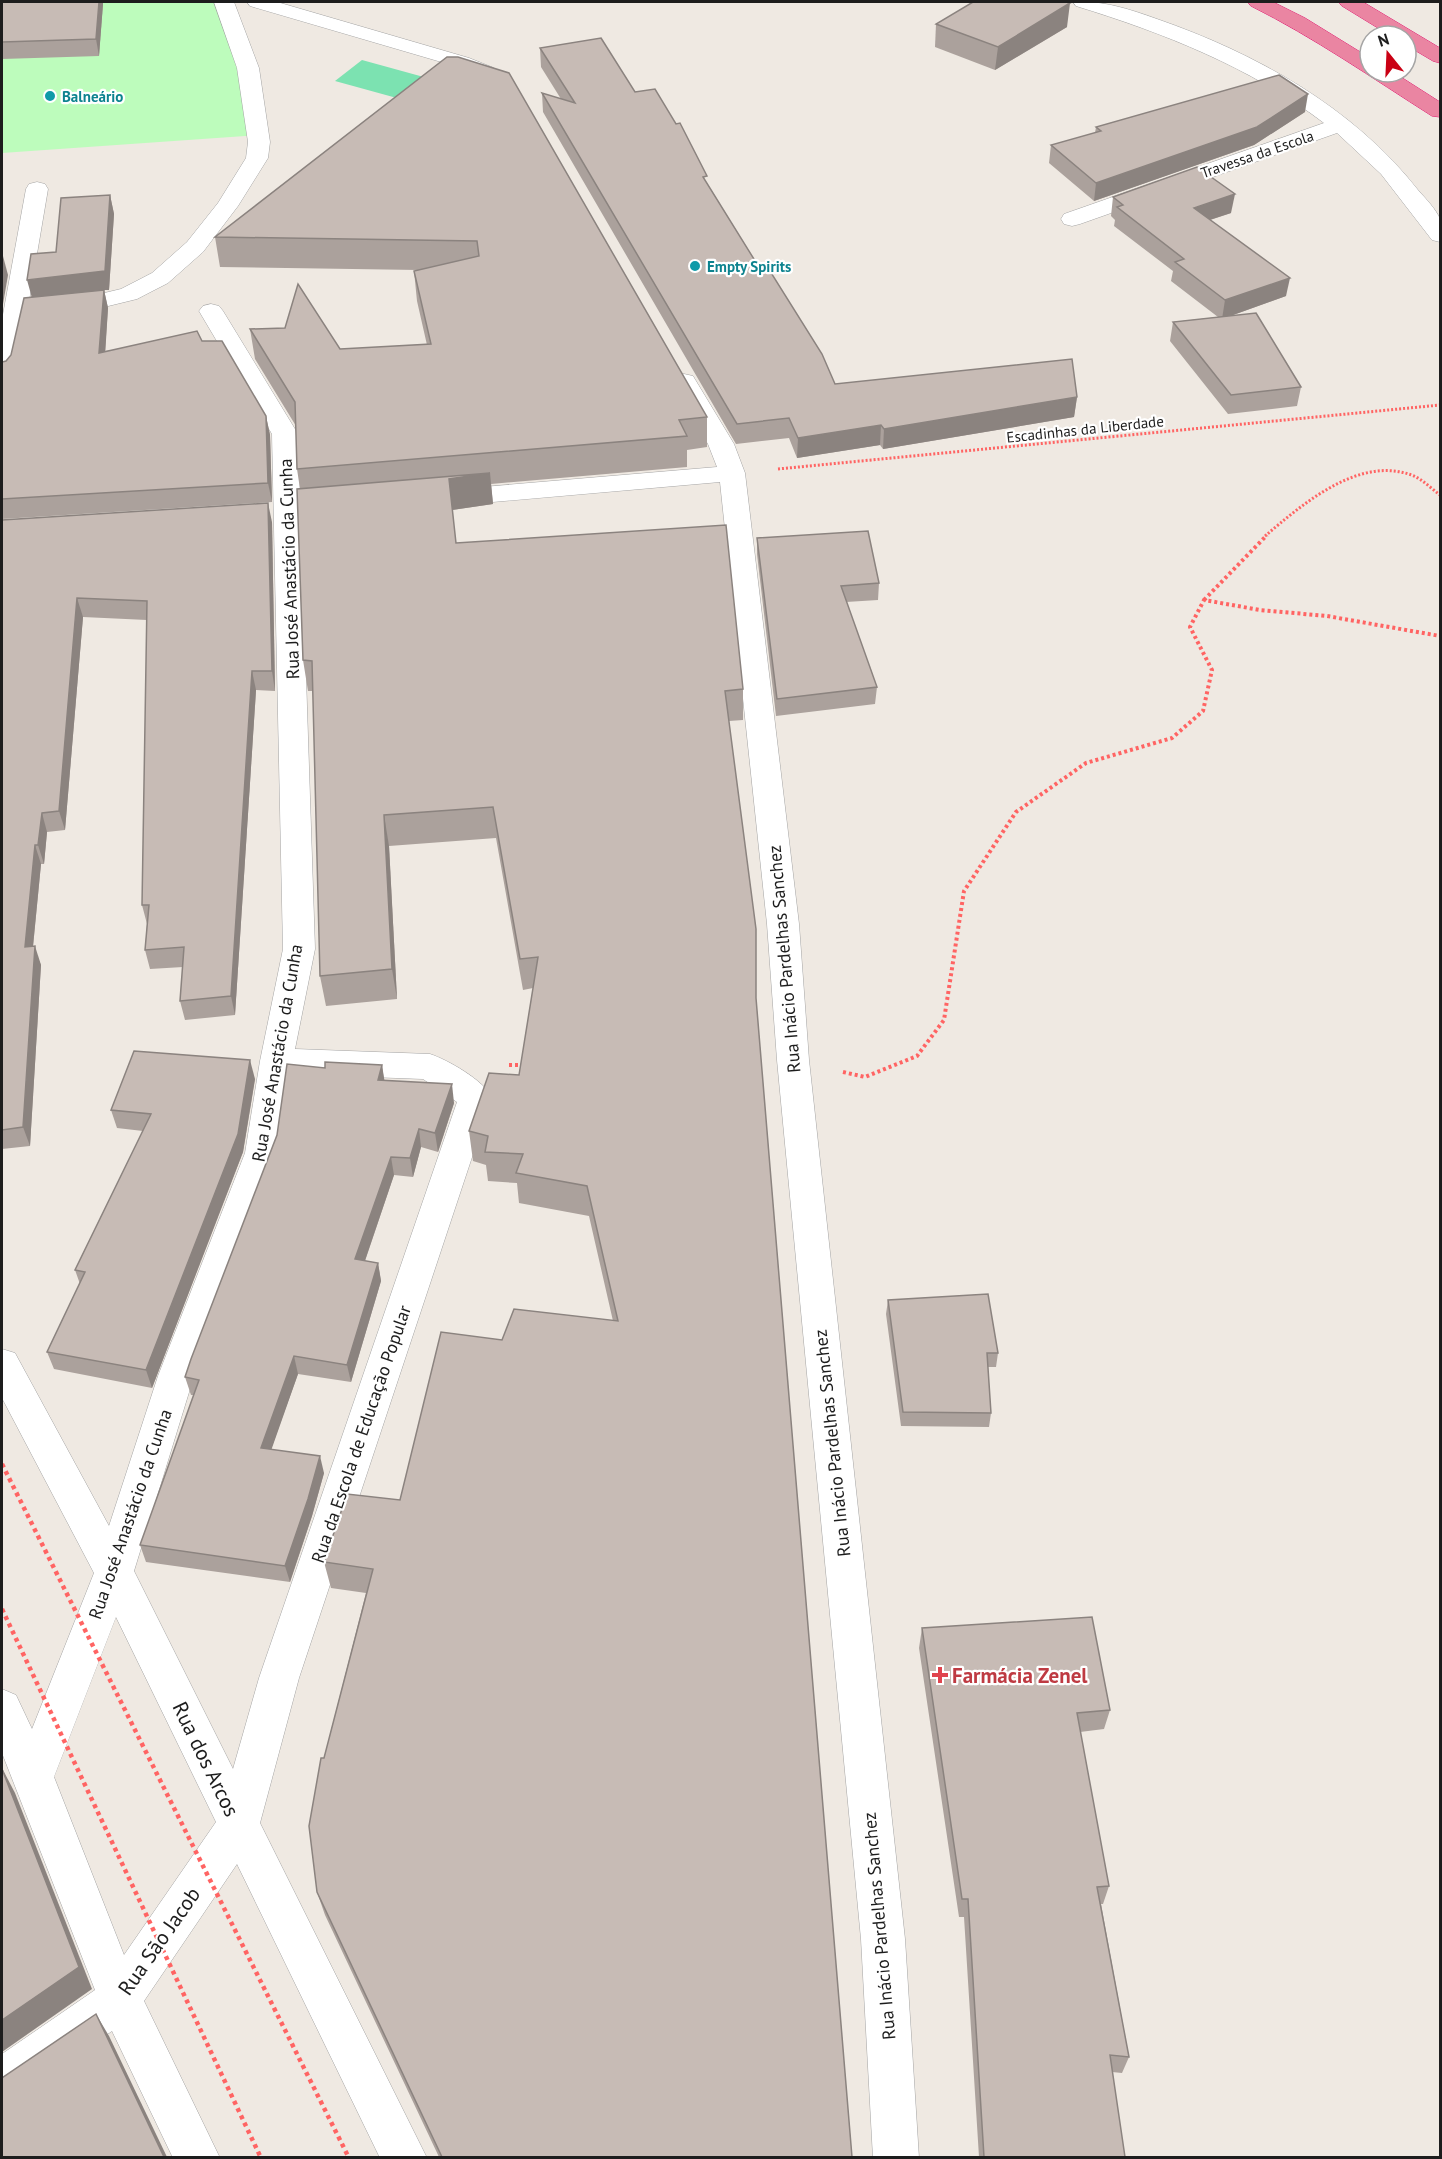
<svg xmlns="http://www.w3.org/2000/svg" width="1442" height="2159" viewBox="0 0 1442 2159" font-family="'PT Sans',sans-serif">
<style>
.park{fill:#bdfcbc}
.pitch{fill:#7ce2b1}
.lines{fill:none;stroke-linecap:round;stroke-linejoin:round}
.street-casing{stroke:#a4a4a4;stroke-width:1}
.highway-casing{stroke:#e01c72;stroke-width:1}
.path-far1{stroke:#ff6463;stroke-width:3;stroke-dasharray:2 2;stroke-linecap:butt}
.path{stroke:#ff6463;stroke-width:4;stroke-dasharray:3 3;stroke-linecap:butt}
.street{fill:#fff;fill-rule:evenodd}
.highway{fill:#ea85a2;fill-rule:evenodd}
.path-bridge{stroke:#ff6463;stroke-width:4.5;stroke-dasharray:4 4;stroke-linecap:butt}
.wall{fill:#aba19c}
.shaded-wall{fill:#8b837f}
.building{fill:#c7bbb5;stroke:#8b837f;stroke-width:1.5}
.culture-dot{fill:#0f9aa8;stroke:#fff;stroke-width:2}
.health-dot{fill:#e0444e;stroke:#fff;stroke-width:2}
.labels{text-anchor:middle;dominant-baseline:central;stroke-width:4.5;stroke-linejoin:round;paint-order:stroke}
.far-culture-label{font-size:15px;font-weight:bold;fill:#0d838f;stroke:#fff;text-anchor:start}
.far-street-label{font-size:15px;fill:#1d1d1d;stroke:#fff}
.street-label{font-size:18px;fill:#1d1d1d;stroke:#fff}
.near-health-label{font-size:21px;font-weight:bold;fill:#be3a42;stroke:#fff;text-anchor:start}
.near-street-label{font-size:21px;fill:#1d1d1d;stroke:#fff}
</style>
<rect width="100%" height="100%" fill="#efe9e2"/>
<polygon class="park" points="2,2 221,2 224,4 258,135 2,153"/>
<polygon class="pitch" points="362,60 431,79 404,100 335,81"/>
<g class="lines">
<g class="street-casing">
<g id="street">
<polygon points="214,2 234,2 259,68 270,142 268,158 238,206 203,252 168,283 137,299 96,309 27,315 14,373 11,378 2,380 2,320 26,189 29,184 37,182 45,184 48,189 29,301 96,295 121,289 152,273 187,242 218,203 246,158 248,142 237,68"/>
<path d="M 247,2 L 277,2 L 469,58 L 494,68 L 498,72 L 494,76 C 481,80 467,72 455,66 L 250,6 Z"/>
<path d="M 1073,2 C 1102,0 1129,9 1157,19 C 1255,53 1353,107 1418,190 C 1425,198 1436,209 1440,219 C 1442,225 1440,235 1440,242 L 1432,240 L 1381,174 L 1337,133 L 1080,224 L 1072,226 L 1064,224 L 1061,219 L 1064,214 L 1324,123 C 1250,67 1164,33 1076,6 Z"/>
<path d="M 211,304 L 219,306 L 223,311 L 298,434 L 315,949 L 295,1049 L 430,1054 C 448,1060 483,1080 492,1097 L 299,1678 L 260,1823 L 427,2158 L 380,2158 L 237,1864 L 144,2001 L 220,2158 L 173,2158 L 112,2031 L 18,2096 L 2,2102 L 2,2054 L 95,1990 L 2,1753 L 2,1689 L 16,1695 L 32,1729 L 94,1573 L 2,1398 L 2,1349 L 15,1353 L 109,1526 L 158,1376 L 245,1153 L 260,1061 L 283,949 L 272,434 L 199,311 L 203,306 ZM 290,1074 L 423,1079 L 457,1102 L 259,1678 L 233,1769 L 134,1571 L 194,1376 L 279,1153 ZM 116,1617 L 216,1822 L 124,1955 L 54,1777 Z"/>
<polygon points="684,374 693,376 696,381 734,444 745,473 799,924 809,1060 905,1939 919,2158 873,2158 861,1939 777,1060 767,924 720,482 447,506 438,504 434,498 438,492 447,490 717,467 708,444 672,381 675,376"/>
</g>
</g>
<g class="highway-casing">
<g id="highway">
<path d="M 1248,2 L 1273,2 L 1305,18 L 1370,58 L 1370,72 L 1393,72 L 1440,102 L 1440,117 L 1432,116 C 1372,78 1315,38 1251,6 Z"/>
<polygon points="1339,2 1363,2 1440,48 1440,63 1433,61 1406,45 1406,36 1391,36 1342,6"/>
</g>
</g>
<g class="path-far1">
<polyline points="778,469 1440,405"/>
<path d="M 1265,536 C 1303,504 1360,454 1414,476 C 1423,480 1432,489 1440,495"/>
</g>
<g class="path">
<polyline points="1204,600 1267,535"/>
<polyline points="509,1065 525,1065"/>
<polyline points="843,1072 865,1077 917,1056 944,1020 964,891 1016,812 1086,763 1172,738 1203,711 1212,670 1190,627 1204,600 1260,610 1327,616 1440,636"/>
</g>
<use href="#street" class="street"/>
<use href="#highway" class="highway"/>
<g class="path-bridge">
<polyline points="2,1464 349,2158"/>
<polyline points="2,1609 261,2158"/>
</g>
</g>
<g class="wall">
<polygon points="2,2 103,4 99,56 2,59"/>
<polygon points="936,24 1067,27 995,70 935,47"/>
<polygon points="540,48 635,92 707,183 762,272 835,384 1077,397 1074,417 883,449 880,445 797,458 789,438 736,444 543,112 542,93 561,99 541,67"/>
<polygon points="447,57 707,417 707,447 687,450 687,467 491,484 493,504 452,510 456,543 743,689 743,720 729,721 756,998 852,2157 439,2157 325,1915 317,1892 324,1758 366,1593 331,1588 324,1562 400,1500 502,1340 613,1321 589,1216 519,1203 517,1183 488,1181 486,1165 473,1161 469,1131 519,1075 533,988 523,990 496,838 389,846 397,999 326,1006 320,976 313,691 308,691 303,660 300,489 297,469 296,426 255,359 250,329 340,349 427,345 417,301 414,271 418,270 220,267 215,237"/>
<polygon points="1305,112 1254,145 1094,201 1049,163 1051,145 1095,133 1096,127"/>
<polygon points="110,195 114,214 109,290 104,290 108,308 105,351 202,341 266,416 270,435 272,502 2,519 2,362 6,361 11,355 31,297 56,252"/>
<polygon points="1113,197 1231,213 1210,220 1286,296 1233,315 1301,387 1297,406 1228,414 1170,341 1173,322 1218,317 1171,281 1173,271 1114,226 1115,220 1111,216"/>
<polygon points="2,520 272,522 275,691 256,690 235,1015 185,1020 180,1001 183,967 150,969 145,950 147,924 142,905 147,620 83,617 65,830 47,832 44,864 41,864 33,947 41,965 30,1146 2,1149"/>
<polygon points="757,538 879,583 878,600 846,602 877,687 875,704 776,716 757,554"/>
<polygon points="382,1065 384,1081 454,1103 438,1152 421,1147 413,1177 394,1175 365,1261 378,1263 381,1281 351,1382 298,1374 271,1449 324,1473 312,1516 290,1582 146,1562 140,1545 194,1395 191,1395 185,1377 325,1068"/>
<polygon points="255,1079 243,1152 152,1388 54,1369 47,1352 80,1284 75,1270 143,1131 117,1128 111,1110"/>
<polygon points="888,1300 998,1353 996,1367 988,1367 991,1413 989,1427 901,1426 886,1314"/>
<polygon points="922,1628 1110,1710 1104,1729 1080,1732 1109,1886 1103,1904 1101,1904 1129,2057 1122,2073 1112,2072 1125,2157 979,2157 964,1917 959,1917 919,1648"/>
</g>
<g class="shaded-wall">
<polygon points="99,2 103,2 103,4 99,56 96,39"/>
<polygon points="1070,3 1067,27 995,70 998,47"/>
<polygon points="1308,94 1305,112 1254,145 1094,201 1096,183"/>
<polygon points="1235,194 1231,213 1191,226 1194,208"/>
<polygon points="110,195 114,214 109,290 104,290 108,308 104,372 32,298 27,280 105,271"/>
<polygon points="3,256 8,275 2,310 2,265"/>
<polygon points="1290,278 1286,296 1222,319 1225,300"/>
<polygon points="1077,397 1074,417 883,449 884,429"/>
<polygon points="266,416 270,435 272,502 268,483"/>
<polygon points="881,425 880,445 797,458 798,438"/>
<polygon points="490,473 493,504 452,510 449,479"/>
<polygon points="268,503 272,522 275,691 272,671"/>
<polygon points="77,598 83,617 65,830 59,811"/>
<polygon points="252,671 256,690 235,1015 231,996"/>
<polygon points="42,813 47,832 44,864 38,845"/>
<polygon points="384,815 389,846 397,999 392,969"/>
<polygon points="35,845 41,864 31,966 25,947"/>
<polygon points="35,946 41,965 30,1146 23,1127"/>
<polygon points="250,1060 255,1079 243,1152 152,1388 146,1370"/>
<polygon points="382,1065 385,1084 378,1080"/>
<polygon points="452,1084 454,1103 438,1152 435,1133"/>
<polygon points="419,1129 421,1147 413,1177 410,1158"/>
<polygon points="391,1157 394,1175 359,1278 355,1259"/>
<polygon points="378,1263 381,1281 351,1382 347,1365"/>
<polygon points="294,1356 298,1374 266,1465 261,1448"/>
<polygon points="320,1456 324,1473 312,1516 290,1582 285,1566"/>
<polygon points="2,1768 15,1793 92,1989 2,2052"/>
<polygon points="96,2014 109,2036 167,2157 164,2157"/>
</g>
<g class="building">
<polygon points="2,2 99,2 96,39 2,42"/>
<polygon points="973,2 1066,2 1070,3 998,47 936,24"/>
<polygon points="601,38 635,92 655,89 676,124 680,123 707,176 703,177 762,272 770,271 822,354 835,384 1072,359 1077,397 884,429 881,425 798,438 789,418 737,424 542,93 575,103 540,48"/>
<polygon points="447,57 458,57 509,73 707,417 679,420 687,436 297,469 295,402 250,329 285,328 298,284 340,349 431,344 414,271 479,256 477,241 215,237"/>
<polygon points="1279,75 1308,94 1257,127 1096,183 1051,145 1101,131 1096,127"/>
<polygon points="1197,167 1235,194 1194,208 1290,278 1225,300 1175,262 1184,259 1117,207 1123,205 1113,197"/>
<polygon points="110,195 105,271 27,280 31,254 56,252 61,198"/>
<polygon points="104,290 99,353 197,331 202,341 222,341 266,416 268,483 2,499 2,362 6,361 11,355 24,298"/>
<polygon points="1256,313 1301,387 1231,395 1173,322"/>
<polygon points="490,473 449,479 456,543 726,525 743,689 725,691 756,929 756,998 852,2157 442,2157 317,1892 309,1826 321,1758 324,1758 373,1569 324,1562 347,1494 400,1500 441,1332 502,1340 514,1309 618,1321 587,1186 516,1173 523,1154 485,1152 488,1136 469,1131 489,1073 519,1075 538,957 520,959 493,807 384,815 392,969 320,976 312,661 303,660 297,489"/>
<polygon points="268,503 272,671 252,671 231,996 180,1001 184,947 145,950 149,905 142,905 147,601 77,598 59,811 42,813 38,845 35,845 25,947 35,946 23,1127 2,1130 2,520"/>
<polygon points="868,531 879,583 841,586 877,687 777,699 757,538"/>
<polygon points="134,1051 250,1060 238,1134 146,1370 47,1352 85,1272 75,1270 151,1114 111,1110"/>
<polygon points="325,1062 382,1065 378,1080 452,1084 435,1133 419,1129 410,1158 391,1157 355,1259 378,1263 347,1365 294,1356 261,1448 320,1456 308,1499 285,1566 140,1545 199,1380 185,1377 191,1359 277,1135 287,1064 325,1068"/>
<polygon points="988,1294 998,1353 987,1353 991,1413 903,1412 888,1300"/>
<polygon points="1092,1617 1110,1710 1077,1713 1109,1886 1097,1887 1129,2057 1110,2055 1125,2157 984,2157 968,1899 962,1899 922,1628"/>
<polygon points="2,1769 79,1967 2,2020"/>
<polygon points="96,2014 164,2157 2,2157 2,2078"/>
</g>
<g class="culture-dot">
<circle cx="50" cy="96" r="6"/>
<circle cx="695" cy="266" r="6"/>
</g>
<path class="health-dot" d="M937 1666h6v6h6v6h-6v6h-6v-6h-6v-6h6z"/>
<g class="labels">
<g class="far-culture-label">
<text x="62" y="96">Balneário</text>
<text x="707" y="266">Empty Spirits</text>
</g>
<g class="far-street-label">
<text transform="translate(1257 154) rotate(-19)">Travessa da Escola</text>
<text transform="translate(1085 429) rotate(-6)">Escadinhas da Liberdade</text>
</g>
<g class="street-label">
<text transform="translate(289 569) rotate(-92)">Rua José Anastácio da Cunha</text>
<text transform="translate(784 959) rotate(-95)">Rua Inácio Pardelhas Sanchez</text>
<text transform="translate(277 1053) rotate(-80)">Rua José Anastácio da Cunha</text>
<text transform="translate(361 1434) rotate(-71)">Rua da Escola de Educação Popular</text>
<text transform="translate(832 1443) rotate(-96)">Rua Inácio Pardelhas Sanchez</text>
<text transform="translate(130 1514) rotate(-71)">Rua José Anastácio da Cunha</text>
<text transform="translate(879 1926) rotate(-95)">Rua Inácio Pardelhas Sanchez</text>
</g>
<g class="near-health-label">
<text x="952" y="1675">Farmácia Zenel</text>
</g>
<g class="near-street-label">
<text transform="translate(206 1759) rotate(64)">Rua dos Arcos</text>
<text transform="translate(159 1941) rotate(-55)">Rua São Jacob</text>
</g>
</g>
<rect width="1442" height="2159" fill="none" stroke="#1d1d1d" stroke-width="6"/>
<g transform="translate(1388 54) rotate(342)"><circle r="28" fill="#ffffff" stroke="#a5a5a5" stroke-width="1.5"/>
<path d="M0-4.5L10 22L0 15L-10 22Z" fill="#ca0014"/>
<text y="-9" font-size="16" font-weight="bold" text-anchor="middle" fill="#1d1d1d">N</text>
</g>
</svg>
